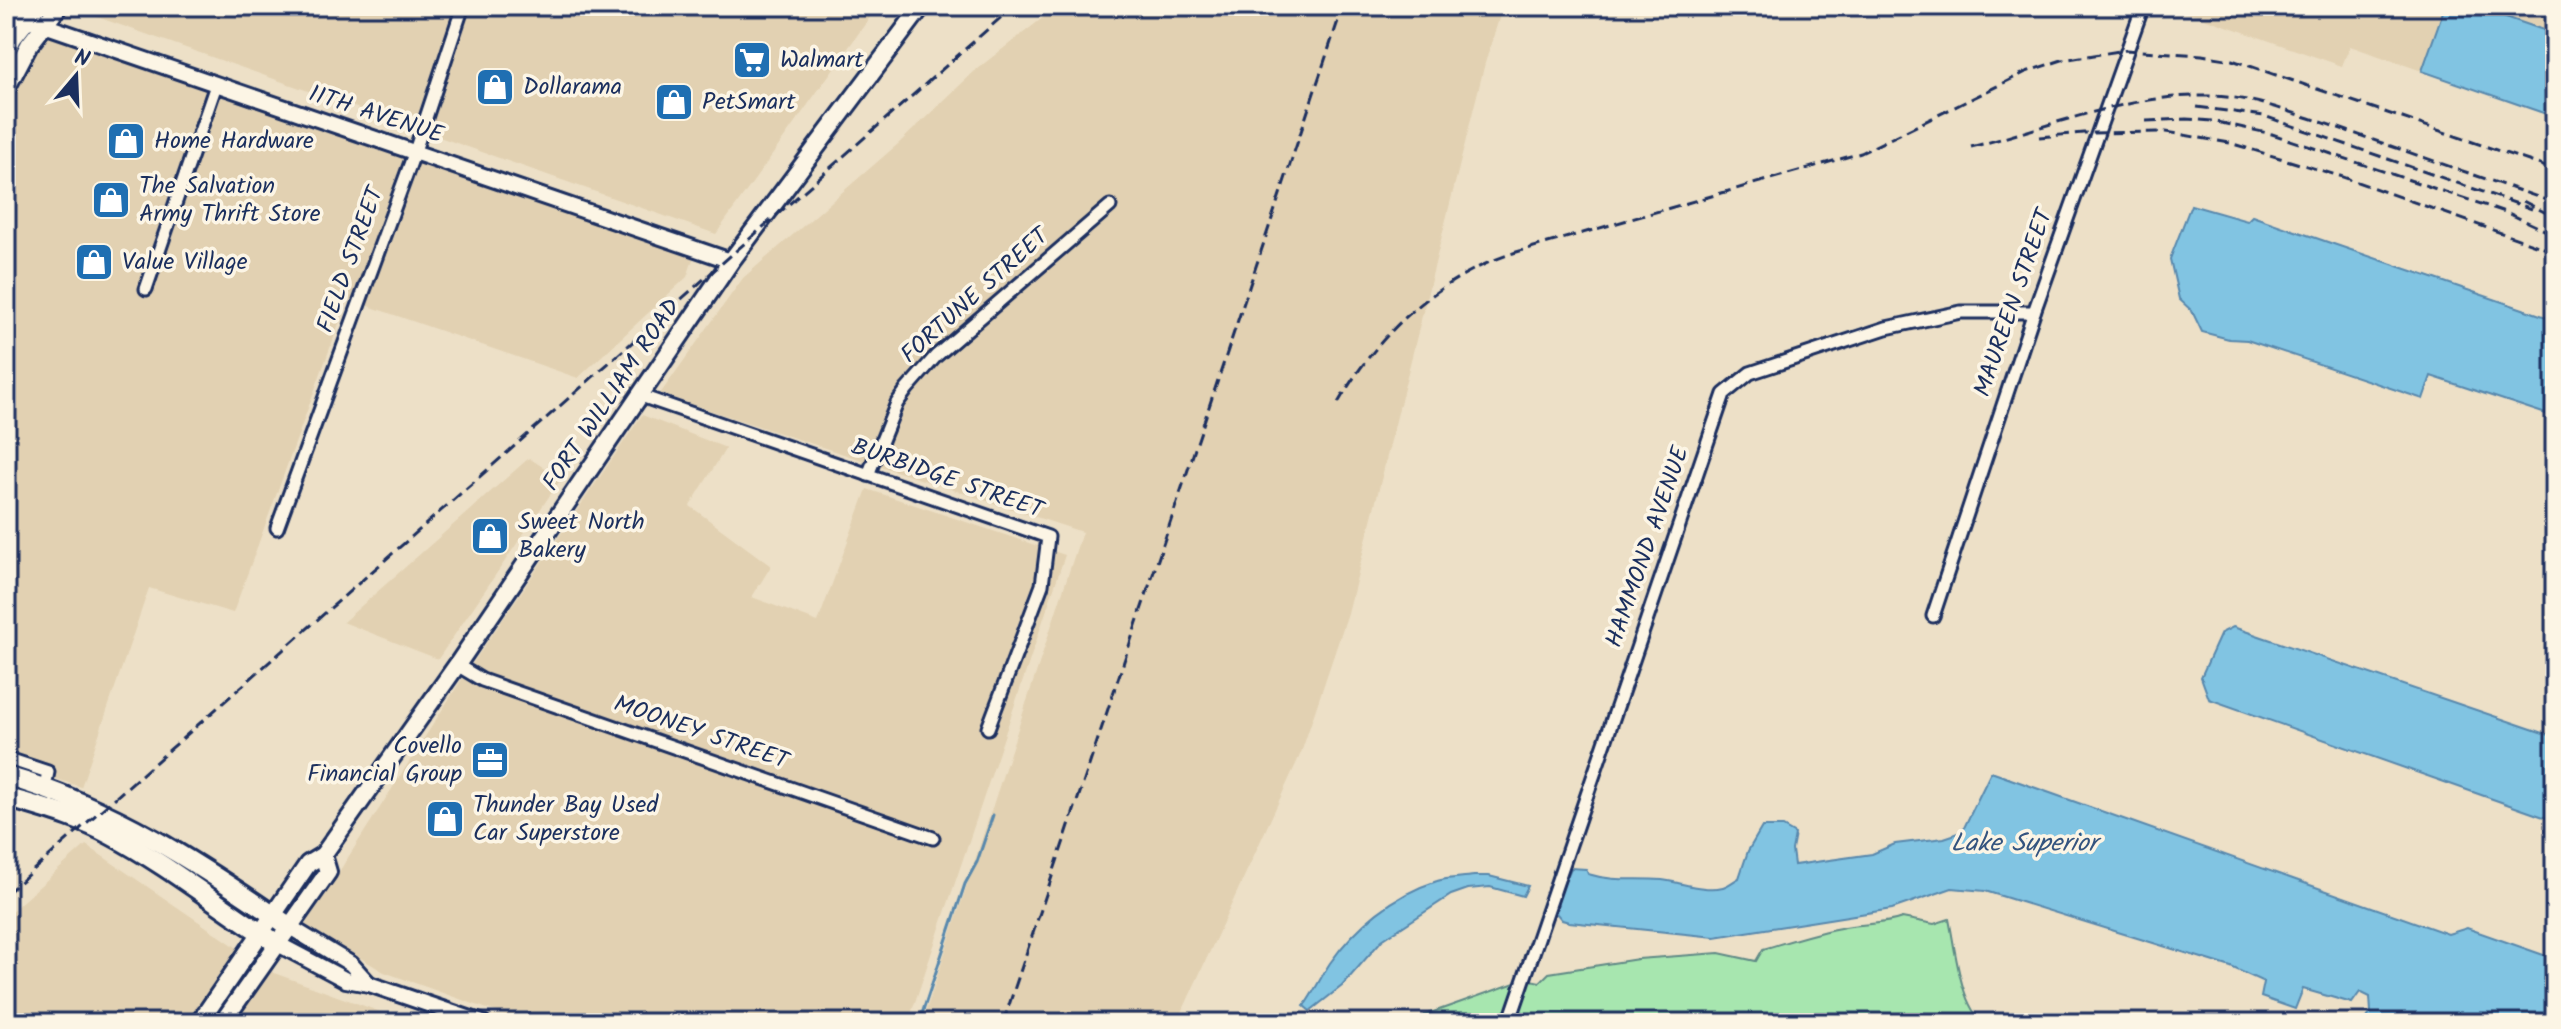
<svg xmlns="http://www.w3.org/2000/svg" width="2561" height="1029" viewBox="0 0 2561 1029" font-family="Kalam,sans-serif">
<style>
.built{fill:#e2d1b2}
.green{fill:#a7e6af;stroke:#618a86;stroke-width:2}
.water{fill:#81c4e2;stroke:#5888ad;stroke-width:2}
.lines{fill:none;stroke-linecap:round;stroke-linejoin:round}
.stream{stroke:#5888ad;stroke-width:3}
.minor-casing{stroke:#1b2f5e;stroke-width:17}
.tertiary-casing{stroke:#1b2f5e;stroke-width:20}
.secondary-casing{stroke:#1b2f5e;stroke-width:22}
.primary-casing{stroke:#1b2f5e;stroke-width:24}
.minor{stroke:#fcf5e5;stroke-width:11}
.tertiary{stroke:#fcf5e5;stroke-width:14}
.secondary{stroke:#fcf5e5;stroke-width:16}
.primary{stroke:#fcf5e5;stroke-width:18}
.rail{stroke:#1b2f5e;stroke-width:3;stroke-dasharray:12 6;stroke-linecap:butt}
.labels{text-anchor:middle;dominant-baseline:central;stroke-width:7;stroke-linejoin:round;paint-order:stroke}
.poi-label{font-size:24px;fill:#1b2f5e;stroke:#fcf5e5;text-anchor:start}
.street-label{font-size:24px;fill:#1b2f5e;stroke:#fcf5e5}
.water-label{font-size:26px;font-style:italic;fill:#34547f;stroke:#fcf5e5}
</style>
<rect width="100%" height="100%" fill="#ede0c7"/>
<filter id="ink" filterUnits="userSpaceOnUse"><feTurbulence type="fractalNoise" baseFrequency=".0125" numOctaves="2"/><feDisplacementMap in="SourceGraphic" scale="16" xChannelSelector="R" yChannelSelector="G"/><feConvolveMatrix kernelMatrix="1 2 1 2 8 2 1 2 1" color-interpolation-filters="sRGB"/></filter>
<g filter="url(#ink)">
<g class="built">
<polygon points="66,6 878,6 716,234"/>
<polygon points="1058,6 1503,6 1485,63 1348,613 1301,753 1177,1023 922,1023 1082,532 660,394 743,278 898,144 977,69"/>
<polygon points="2169,6 2445,6 2422,71 2350,46 2342,66"/>
<polygon points="2474,6 2555,6 2555,34"/>
<polygon points="44,35 694,256 687,277 578,378 348,299 233,613 149,588 81,787 6,762 6,99"/>
<polygon points="642,415 726,448 690,506 771,566 752,597 818,622 867,489 1065,555 908,1023 527,1023 384,972 305,925 460,682"/>
<polygon points="529,458 561,479 438,659 343,622"/>
<polygon points="86,845 274,973 411,1023 6,1023 6,916"/>
</g>
<path class="green" d="M 1902,918 L 1934,924 L 1949,919 C 1955,947 1960,1006 1984,1023 L 1416,1023 L 1425,1015 L 1526,979 L 1540,982 L 1549,973 L 1638,959 L 1719,953 L 1756,961 L 1763,949 C 1790,941 1817,932 1845,927 C 1865,923 1883,925 1902,918 Z"/>
<g class="water">
<polygon points="2445,6 2474,6 2555,34 2555,117 2422,71"/>
<polygon points="2191,205 2247,221 2252,216 2555,320 2555,417 2431,376 2423,399 2247,340 2229,339 2202,332 2192,311 2179,299 2170,259"/>
<polygon points="2233,627 2555,737 2555,821 2209,699 2201,677 2221,633"/>
<path d="M 1991,772 L 2448,934 L 2467,928 L 2555,959 L 2555,1023 L 2364,1023 L 2371,1012 L 2370,997 L 2360,992 L 2352,1003 L 2303,989 L 2295,1009 L 2261,997 L 2264,982 L 2231,967 L 1985,891 L 1952,888 L 1892,909 L 1715,937 L 1569,922 L 1562,920 L 1556,913 L 1559,895 L 1571,868 L 1586,869 L 1588,874 C 1613,882 1636,878 1662,880 C 1680,882 1704,892 1723,887 C 1728,886 1735,880 1739,878 L 1748,851 L 1762,827 L 1783,827 L 1795,834 L 1792,850 L 1794,865 L 1872,854 L 1895,844 L 1944,838 L 1962,832 Z"/>
<path d="M 1474,876 L 1489,876 L 1528,886 L 1523,896 L 1490,887 L 1468,889 L 1451,895 L 1382,940 L 1342,986 L 1310,1011 L 1304,1006 C 1314,992 1321,977 1330,963 C 1356,926 1393,895 1437,881 C 1448,877 1462,878 1474,876 Z"/>
</g>
<g class="lines">
<polyline class="stream" points="919,1023 965,884 977,862 993,815"/>
<g class="minor-casing">
<g id="minor">
<polyline points="146,289 216,85"/>
<polyline points="641,396 1048,537 1042,585 988,728"/>
<polyline points="868,475 897,403 907,389 936,356 1110,206"/>
<polyline points="277,528 415,151 463,6"/>
<polyline points="1933,616 2034,312 2143,6"/>
<polyline points="457,665 482,680 933,838"/>
<polyline points="6,758 48,772 44,791"/>
<polyline points="1509,1023 1724,394 1750,373 1886,328 1961,312 2034,312"/>
</g>
</g>
<g class="tertiary-casing">
<g id="tertiary">
<polyline points="6,12 731,261"/>
<polyline points="290,927 351,964 369,984"/>
<polyline points="278,944 346,980 369,984 483,1023"/>
</g>
</g>
<g class="secondary-casing">
<g id="secondary">
<polyline points="6,53 13,38 38,6"/>
<polyline points="6,89 29,45 59,6"/>
<polyline points="199,1023 308,864 323,855 457,665 731,261 922,6"/>
<polyline points="222,1023 328,872 323,855"/>
</g>
</g>
<g class="primary-casing">
<g id="primary">
<path d="M 6,776 C 111,806 201,865 290,927"/>
<path d="M 6,797 C 42,808 78,817 111,835 C 170,866 222,909 278,944"/>
</g>
</g>
<use href="#minor" class="minor"/>
<use href="#tertiary" class="tertiary"/>
<use href="#secondary" class="secondary"/>
<use href="#primary" class="primary"/>
<g class="rail">
<polyline points="2197,107 2264,116 2532,209"/>
<polyline points="2146,121 2186,119 2212,121 2272,134 2508,213 2555,235"/>
<polyline points="2039,137 2083,133 2166,132 2230,143 2343,177 2555,252"/>
<path d="M 1971,147 C 2053,126 2140,89 2226,97 C 2254,99 2283,110 2310,118 L 2555,203"/>
<polyline points="2523,201 2552,216"/>
<path d="M 1338,403 C 1379,332 1440,275 1520,251 L 1861,153 L 2026,72 L 2062,60 L 2126,50 L 2202,55 L 2232,60 L 2555,170"/>
<polyline points="6,894 1014,6"/>
<polyline points="1003,1023 1343,6"/>
</g>
</g>
</g>
<defs>
<g id="supermarket-square" transform="scale(2)"><rect x="-9" y="-9" width="18" height="18" rx="4" fill="#1f6fb2" stroke="#fcf5e5"/><path d="M-6-5.5h2.5l.6 2H6L4.5 2H-2.5L-4.4-4H-6ZM-1.5 3.2a1.3 1.3 0 1 0 .1 0ZM3 3.2a1.3 1.3 0 1 0 .1 0Z" fill="#fff"/></g>
<g id="shop-square" transform="scale(2)"><rect x="-9" y="-9" width="18" height="18" rx="4" fill="#1f6fb2" stroke="#fcf5e5"/><path d="M-5-2.5h2.3a2.7 3.5 0 0 1 5.4 0H5L5.5 6h-11ZM-1.5-2.5h3a1.5 2.3 0 0 0-3 0Z" fill="#fff"/></g>
<g id="office-square" transform="scale(2)"><rect x="-9" y="-9" width="18" height="18" rx="4" fill="#1f6fb2" stroke="#fcf5e5"/><path d="M-6-3h4V-5.5h4V-3h4V5H-6ZM-1-4.5V-3h2v-1.5ZM-6 0V1H6V0Z" fill="#fff"/></g>
</defs>
<g fill-rule="evenodd">
<use href="#supermarket-square" x="752" y="60"/>
<use href="#shop-square" x="495" y="87"/>
<use href="#shop-square" x="674" y="102"/>
<use href="#shop-square" x="126" y="141"/>
<use href="#shop-square" x="111" y="200"/>
<use href="#shop-square" x="94" y="262"/>
<use href="#shop-square" x="490" y="536"/>
<use href="#office-square" x="490" y="760"/>
<use href="#shop-square" x="445" y="819"/>
</g>
<g class="labels">
<g class="poi-label">
<text x="780" y="60">Walmart</text>
<text x="523" y="87">Dollarama</text>
<text x="702" y="102">PetSmart</text>
<text x="154" y="141">Home Hardware</text>
<text x="139" y="186">The Salvation<tspan x="139" dy="28">Army Thrift Store</tspan></text>
<text x="122" y="262">Value Village</text>
<text x="518" y="522">Sweet North<tspan x="518" dy="28">Bakery</tspan></text>
<text x="462" y="746" text-anchor="end">Covello<tspan x="462" dy="28">Financial Group</tspan></text>
<text x="473" y="805">Thunder Bay Used<tspan x="473" dy="28">Car Superstore</tspan></text>
</g>
<g class="street-label">
<text transform="translate(376 115) rotate(18)">11TH AVENUE</text>
<text transform="translate(351 260) rotate(-70)">FIELD STREET</text>
<text transform="translate(975 296) rotate(-42)">FORTUNE STREET</text>
<text transform="translate(2014 303) rotate(-71)">MAUREEN STREET</text>
<text transform="translate(612 395) rotate(-56)">FORT WILLIAM ROAD</text>
<text transform="translate(947 479) rotate(19)">BURBIDGE STREET</text>
<text transform="translate(1648 547) rotate(-71)">HAMMOND AVENUE</text>
<text transform="translate(701 733) rotate(19)">MOONEY STREET</text>
</g>
<g class="water-label">
<text x="2024" y="844">Lake Superior</text>
</g>
</g>
<rect width="2561" height="1029" fill="none" stroke="#fcf5e5" stroke-width="32"/>
<rect x="16" y="16" width="2529" height="997" fill="none" stroke="#1b2f5e" stroke-width="3" filter="url(#ink)"/>
<g transform="translate(76 76) rotate(19)" stroke="#fcf5e5" stroke-width="6" paint-order="stroke">
<path d="M0-6L14 30L0 20L-14 30Z" fill="#1b2f5e"/>
<text y="-12" font-size="22" font-weight="bold" text-anchor="middle" fill="#1b2f5e">N</text>
</g>
</svg>
